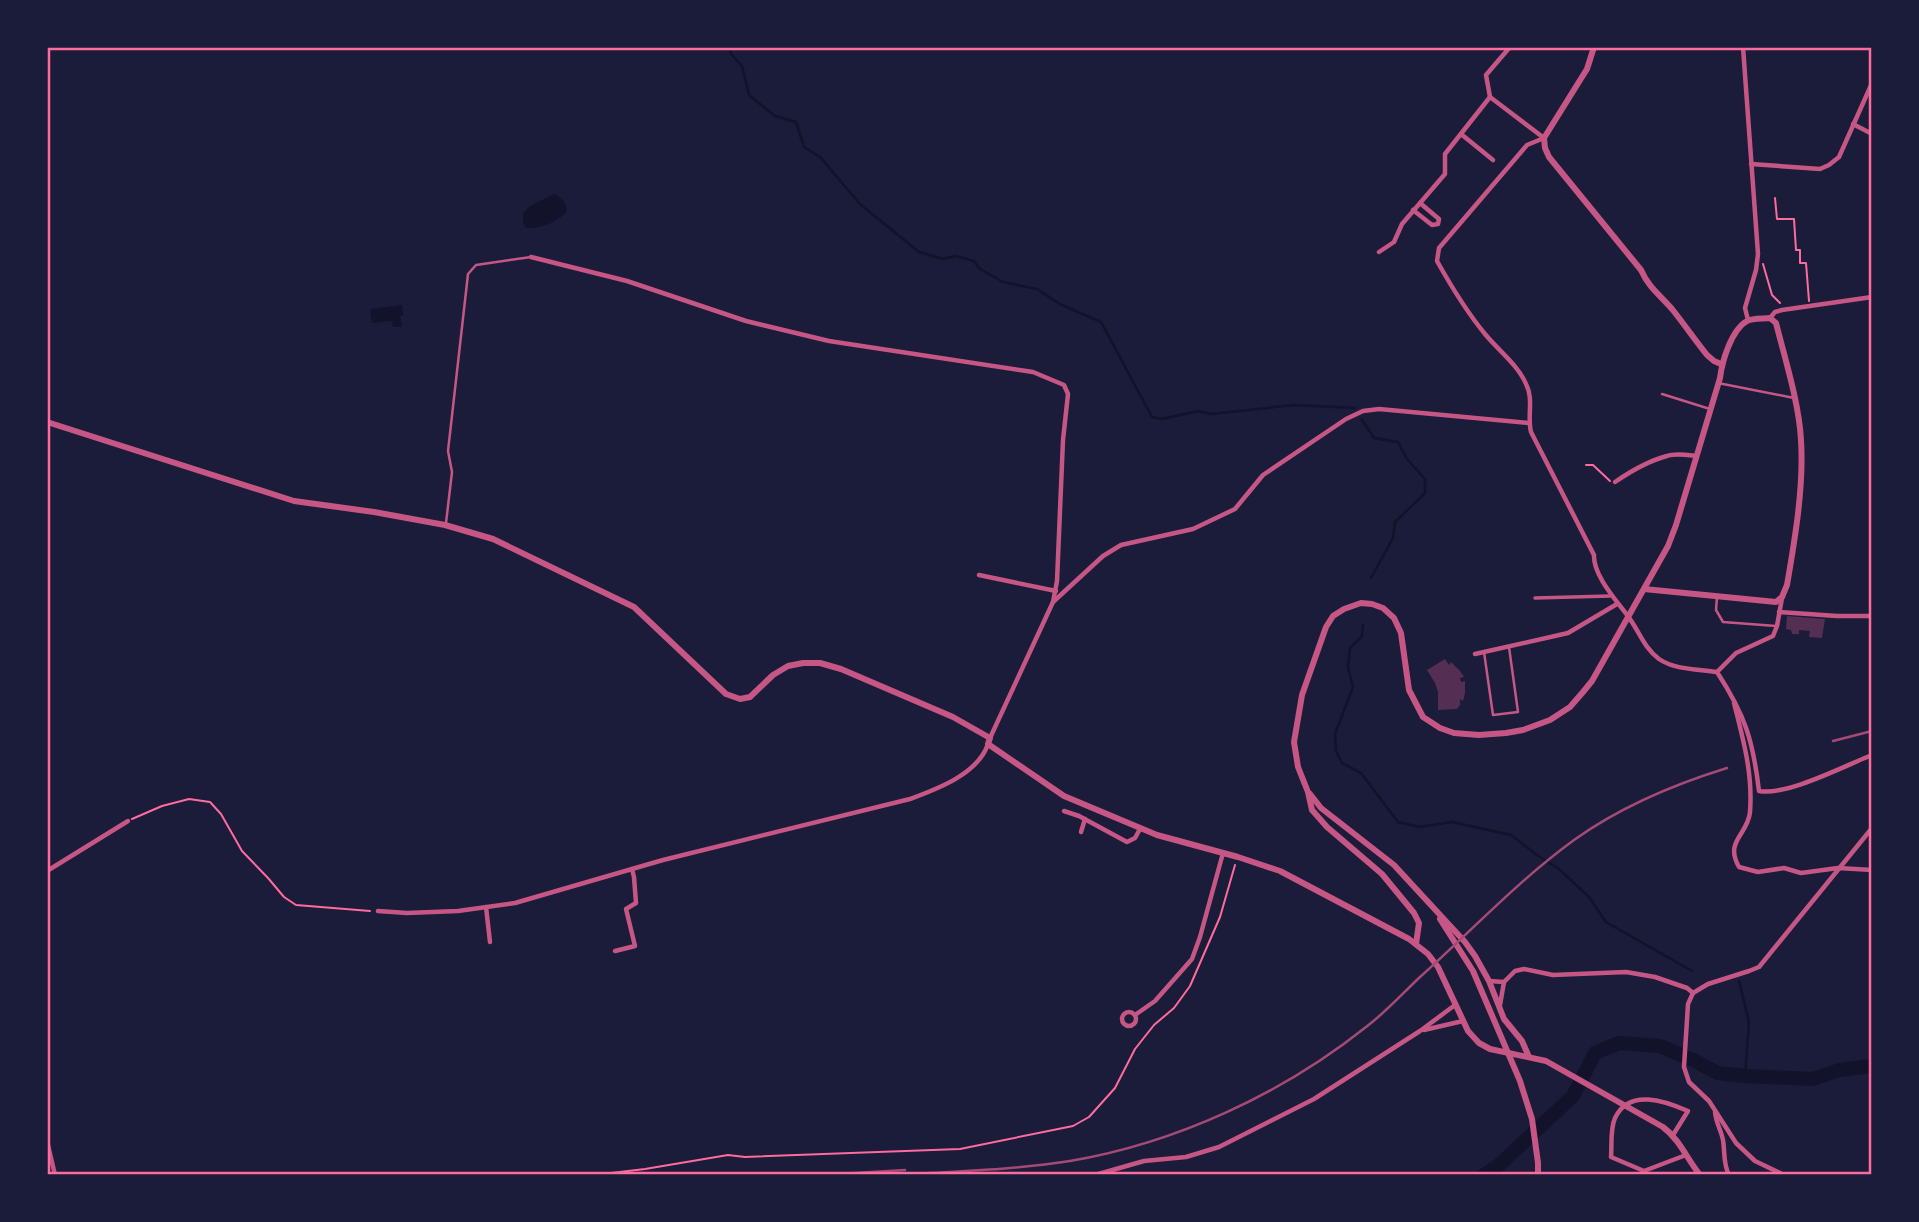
<svg xmlns="http://www.w3.org/2000/svg" width="1919" height="1222" viewBox="0 0 1919 1222" font-family="Commissioner,sans-serif">
<style>
.water{fill:#12122b}
.lines{fill:none;stroke-linecap:round;stroke-linejoin:round}
.stream{stroke:#12122b;stroke-width:2.5}
.river{stroke:#12122b;stroke-width:14}
.building{fill:#542f53}
.path{stroke:#ff6b9d;stroke-width:2}
.service{stroke:#c65784;stroke-width:2.5}
.pedestrian{stroke:#c65784;stroke-width:3.5}
.minor{stroke:#c65784;stroke-width:4.5}
.tertiary{stroke:#c65784;stroke-width:6}
.rail{stroke:#a44b75;stroke-width:2.5}
.neatline{fill:none;stroke:#ff6b9d;stroke-width:2.5}
</style>
<rect width="100%" height="100%" fill="#1b1b3a"/>
<g class="water">
<path d="M 554,194 C 561,196 568,205 566,213 C 556,222 541,229 526,228 L 523,223 L 523,213 L 530,206 Z"/>
<polygon points="402,305 403,315 400,316 402,327 393,327 392,321 372,323 370,309"/>
</g>
<g class="lines">
<g class="stream">
<polyline points="729,47 731,54 742,66 749,95 775,116 796,122 804,147 820,157 860,204 919,252 943,259 955,256 974,261 980,269 1003,282 1037,289 1060,304 1101,322 1152,417 1162,419 1198,411 1211,414 1294,405 1355,408"/>
<polyline points="1362,420 1374,438 1398,442 1407,459 1425,479 1425,493 1395,522 1393,538 1371,578"/>
<polyline points="1363,625 1362,636 1350,648 1348,667 1353,687 1335,734 1336,751 1342,763 1361,773 1398,822 1419,827 1452,822 1511,835 1537,855 1559,869 1589,897 1606,922 1692,971"/>
<polyline points="1739,981 1749,1022 1745,1076"/>
</g>
<polyline class="river" points="1484,1175 1499,1165 1573,1096 1595,1053 1619,1043 1660,1046 1693,1060 1718,1073 1745,1076 1813,1079 1839,1070 1872,1066"/>
</g>
<g class="building">
<polygon points="1787,616 1825,619 1822,638 1809,637 1810,631 1799,630 1799,634 1792,634 1791,630 1786,629"/>
<polygon points="1445,659 1449,665 1451,662 1460,671 1464,677 1460,678 1461,682 1465,681 1465,693 1463,701 1460,699 1460,705 1457,709 1438,710 1438,692 1435,683 1427,670"/>
</g>
<g class="lines">
<g class="path">
<polyline points="1775,198 1777,219 1794,219 1796,250 1800,250 1800,263 1806,263 1809,301"/>
<polyline points="1763,264 1772,295 1780,303"/>
<polyline points="1586,465 1593,465 1610,481"/>
<polyline points="132,819 162,806 189,799 210,802 221,814 242,851 268,878 284,897 296,905 370,911"/>
<polyline points="594,1175 645,1169 728,1155 745,1157 960,1149 1073,1126 1089,1117 1115,1088 1135,1049 1154,1025 1174,1008 1190,986 1220,917 1235,865"/>
</g>
<g class="service">
<polyline points="1718,383 1794,398"/>
<polyline points="1662,394 1710,409"/>
<polyline points="446,523 452,472 448,451 468,274 476,265 531,257"/>
<polyline points="1717,597 1716,610 1723,622 1776,626"/>
<polyline points="1484,652 1493,715 1518,712 1509,647"/>
</g>
<polyline class="pedestrian" points="1535,598 1610,596"/>
<g class="minor">
<polyline points="1743,47 1758,254 1756,270 1745,308 1748,320"/>
<polyline points="1490,97 1486,75 1510,47"/>
<polyline points="1853,124 1872,134"/>
<polyline points="1461,134 1493,160"/>
<path d="M 1544,138 L 1527,145 L 1439,248 L 1437,261 C 1451,286 1466,311 1485,334 C 1498,350 1518,365 1526,384 C 1534,399 1527,416 1531,432 L 1594,555 C 1593,575 1616,600 1627,615 C 1639,630 1643,647 1659,659 C 1675,670 1698,669 1717,672 C 1745,715 1753,740 1759,791 C 1787,796 1844,766 1872,755"/>
<polyline points="1751,164 1820,169 1829,165 1839,157 1872,83"/>
<polyline points="1413,210 1432,225 1438,224 1439,219 1420,203"/>
<polyline points="1379,252 1394,242 1402,224 1445,174 1445,154 1490,97 1544,138"/>
<polyline points="531,257 627,281 746,321 829,341 1033,372 1064,385 1068,394 1063,440 1057,581 1053,602"/>
<polyline points="1770,318 1775,312 1782,310 1872,297"/>
<path d="M 1615,482 C 1631,471 1648,461 1667,456 C 1675,453 1687,455 1696,456"/>
<polyline points="979,575 1056,591"/>
<polyline points="1779,612 1837,616 1872,616"/>
<polyline points="1475,654 1568,633 1617,604"/>
<polyline points="1717,672 1736,653 1773,636 1777,626 1782,598"/>
<path d="M 1734,703 C 1743,739 1753,773 1750,812 C 1748,835 1724,841 1739,867 L 1758,872 L 1784,868 L 1801,873 L 1838,868 L 1872,870"/>
<polyline points="990,738 1053,602 1103,556 1121,545 1193,529 1235,509 1263,475 1346,419 1363,411 1379,409 1529,423"/>
<polyline points="1064,811 1079,816 1127,842 1135,838 1140,829"/>
<polyline points="1081,832 1085,819"/>
<polyline points="47,871 128,821"/>
<polyline points="486,907 490,942"/>
<path d="M 378,911 L 407,913 L 458,911 L 515,903 L 663,860 L 910,799 C 937,789 978,774 988,744"/>
<polyline points="615,951 635,946 626,909 636,903 634,877 632,869"/>
<polyline points="1489,981 1504,982"/>
<polyline points="1500,1005 1504,982 1515,971 1524,969 1553,975 1626,972 1655,977 1687,988 1693,993"/>
<circle cx="1129" cy="1019" r="7"/>
<polyline points="1135,1015 1155,1001 1192,959 1200,937 1223,853"/>
<polyline points="1424,1030 1463,1021"/>
<path d="M 1715,1112 C 1716,1123 1721,1130 1723,1140 C 1725,1152 1723,1164 1729,1175"/>
<path d="M 1673,1135 L 1688,1111 C 1665,1101 1629,1088 1615,1118 C 1610,1129 1612,1145 1611,1157 L 1644,1171 L 1686,1155"/>
<polyline points="47,1141 55,1175"/>
<polyline points="1095,1175 1144,1161 1186,1157 1219,1147 1314,1099 1420,1031 1455,1005"/>
<polyline points="1784,1175 1755,1161 1736,1143 1709,1101 1689,1082 1684,1067 1688,1004 1693,993 1708,984 1749,971 1759,967 1872,828"/>
</g>
<g class="tertiary">
<path d="M 1594,47 L 1587,69 L 1544,138 L 1545,148 L 1549,157 L 1641,270 C 1649,288 1660,295 1672,309 C 1684,324 1695,340 1707,355 L 1714,361 L 1721,364"/>
<path d="M 47,422 L 294,501 L 374,512 L 445,525 L 493,539 L 634,607 L 726,694 L 740,699 L 750,697 L 773,675 L 788,666 L 803,663 L 820,663 L 841,669 L 953,717 L 990,738 L 988,744 L 1064,796 L 1157,835 L 1238,857 L 1280,871 L 1409,939 L 1428,954 L 1438,967 L 1468,1031 L 1479,1043 L 1490,1049 L 1546,1061 L 1663,1127 C 1680,1140 1687,1159 1700,1175"/>
<polyline points="1310,794 1321,808 1394,865 1465,942 1475,956 1489,981 1504,1019 1522,1041 1529,1057"/>
<polyline points="1440,919 1473,971 1520,1081 1532,1119 1538,1163 1538,1175"/>
<path d="M 1416,944 L 1419,923 L 1414,913 L 1382,874 L 1327,827 L 1312,810 L 1308,792 L 1298,767 L 1294,742 L 1302,695 L 1326,627 L 1333,616 L 1344,609 L 1361,603 L 1372,604 L 1383,608 L 1394,618 L 1401,633 L 1409,690 L 1423,717 L 1440,728 L 1454,733 L 1479,735 L 1506,733 L 1523,730 L 1550,720 L 1570,707 L 1583,692 L 1592,681 L 1668,546 L 1676,525 L 1720,378 C 1722,362 1731,330 1747,321 C 1753,318 1764,319 1770,318 L 1776,323 C 1785,359 1799,403 1801,440 C 1804,486 1795,539 1787,585 L 1782,597 L 1776,602 L 1644,589"/>
</g>
<g class="rail">
<polyline points="1833,741 1872,731"/>
<polyline points="822,1175 905,1170"/>
<path d="M 897,1175 C 954,1171 1013,1170 1070,1161 C 1176,1143 1282,1094 1366,1027 C 1386,1012 1402,994 1420,977 C 1471,931 1519,880 1574,840 C 1620,807 1672,785 1727,768"/>
</g>
</g>
<rect width="1919" height="1222" fill="none" stroke="#1b1b3a" stroke-width="98"/>
<rect x="49" y="49" width="1821" height="1124" class="neatline"/>
</svg>
